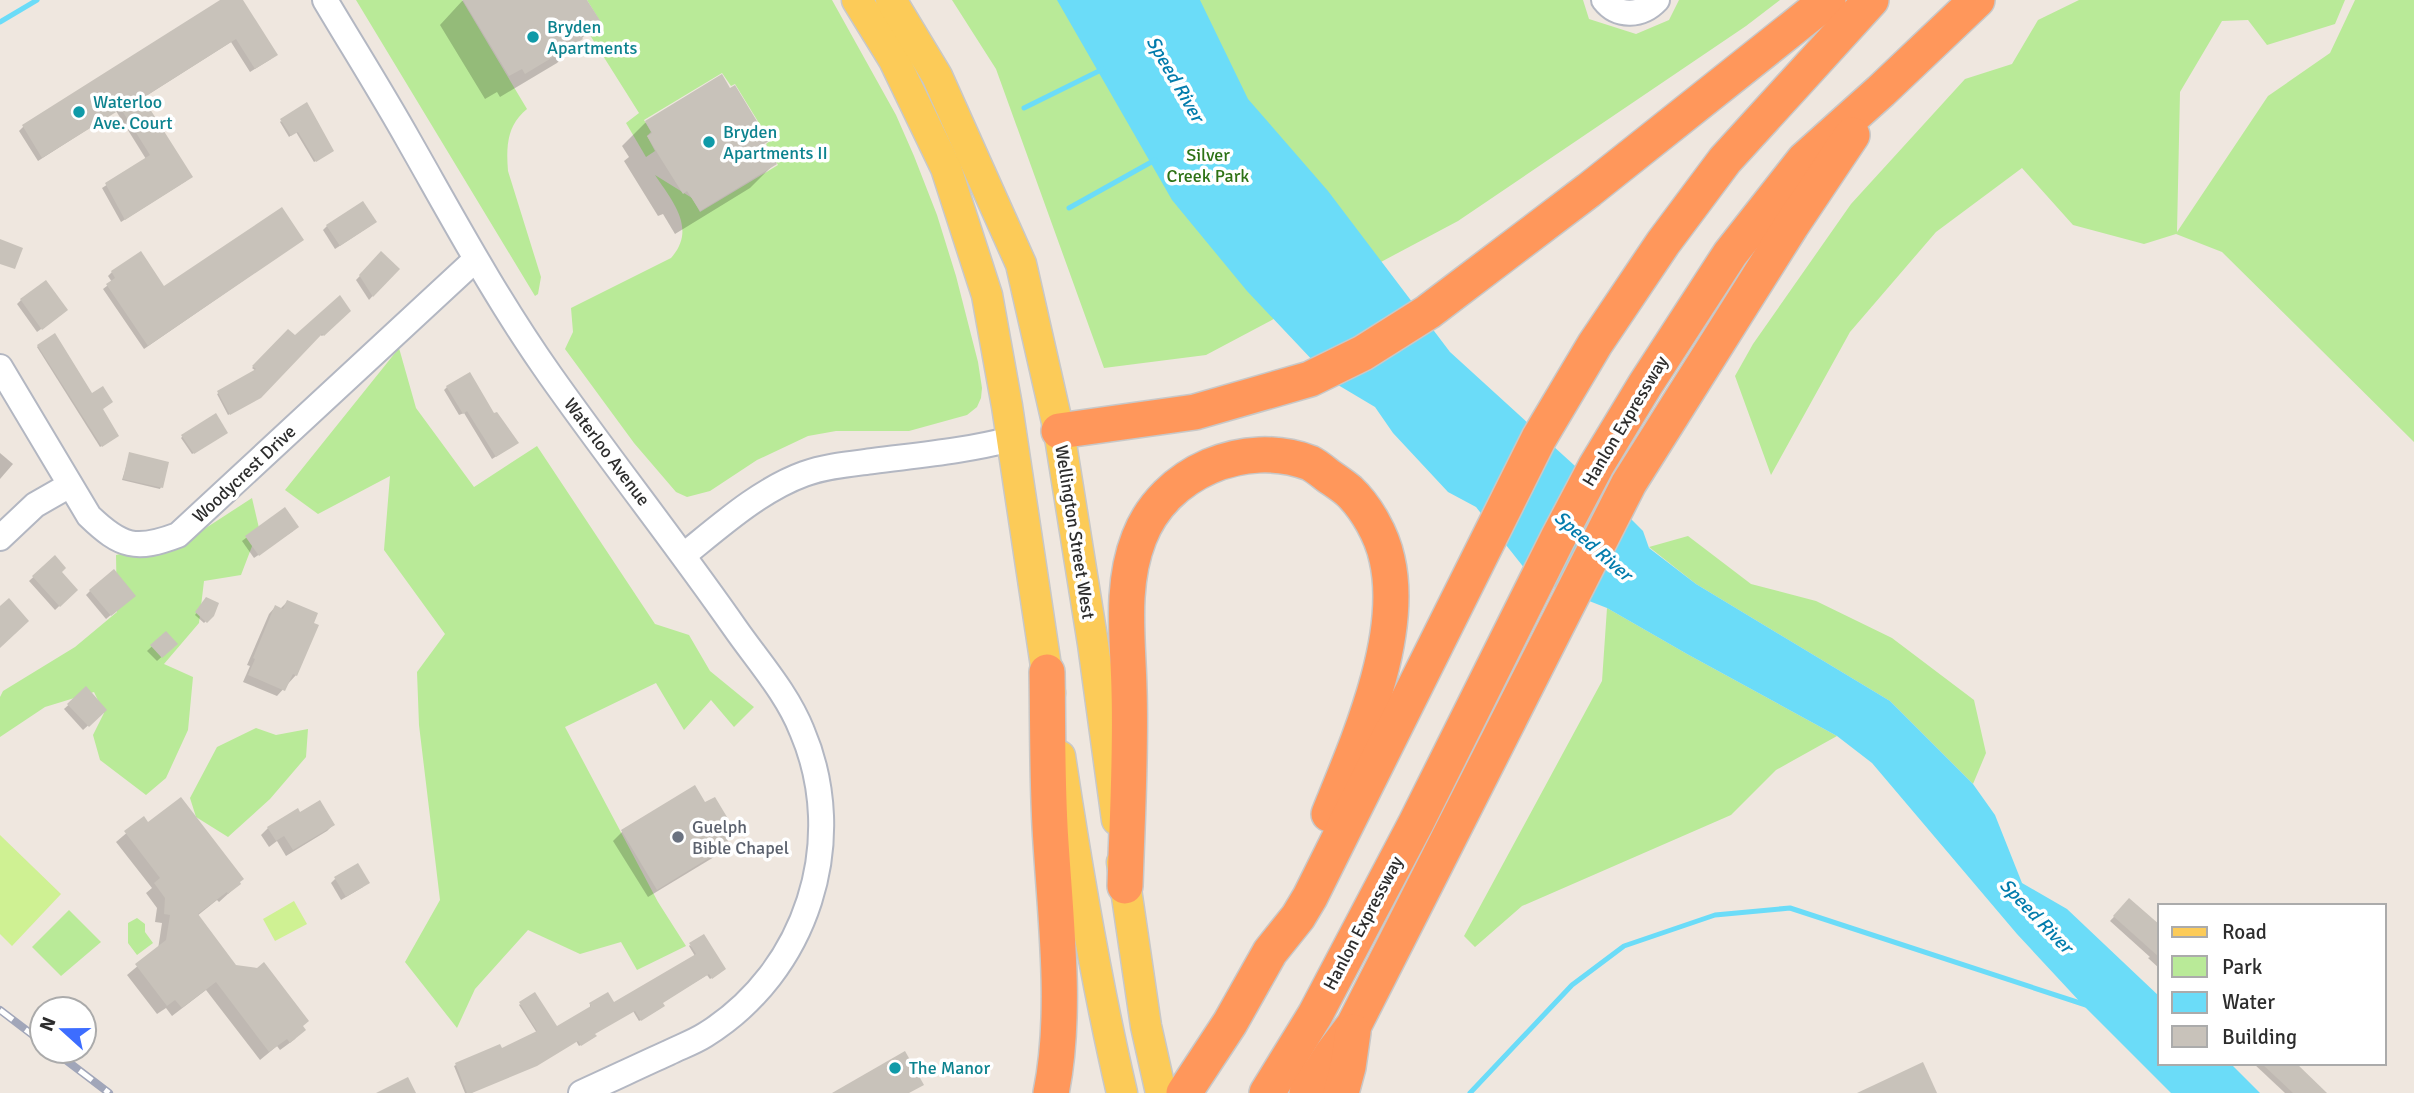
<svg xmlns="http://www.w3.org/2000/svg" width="2414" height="1093" viewBox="0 0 2414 1093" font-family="Signika,sans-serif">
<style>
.green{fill:#b9ea98}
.pitch{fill:#cff193}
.water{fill:#6bdcf8}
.shadow{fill:#0003}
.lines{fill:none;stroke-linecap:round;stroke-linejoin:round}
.stream{stroke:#6bdcf8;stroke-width:5}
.building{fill:#c8c2ba}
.minor-casing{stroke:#b3b7c2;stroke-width:28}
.major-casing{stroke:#c8c8c8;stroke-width:33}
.highway-casing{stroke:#c8c8c8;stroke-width:38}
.minor{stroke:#fff;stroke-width:24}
.major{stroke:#fccb58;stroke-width:30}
.highway{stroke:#ff975b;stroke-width:35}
.rail-casing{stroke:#a1a6b9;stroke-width:8}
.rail{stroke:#fff;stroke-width:5;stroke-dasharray:16;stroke-linecap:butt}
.culture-dot{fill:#0f9aa8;stroke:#fff;stroke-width:2.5}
.worship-dot{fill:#6b7280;stroke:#fff;stroke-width:2.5}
.labels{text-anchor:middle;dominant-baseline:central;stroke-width:7;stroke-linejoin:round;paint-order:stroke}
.culture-label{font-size:18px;fill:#0d838f;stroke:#fff;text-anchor:start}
.park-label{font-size:18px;fill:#2e7215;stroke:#fff}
.street-label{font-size:18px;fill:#2d2d2d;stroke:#fff}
.worship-label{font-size:18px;fill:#5b616d;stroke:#fff;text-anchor:start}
.water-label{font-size:19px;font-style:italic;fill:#037cac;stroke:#fff}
</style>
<rect width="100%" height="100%" fill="#efe7df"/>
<g class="green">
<path d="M 356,0 L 462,0 L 527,109 C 507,125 506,146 508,171 L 541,277 L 538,294 L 535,296 Z"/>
<path d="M 587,0 L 832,0 L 896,115 L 914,156 L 937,215 L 956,276 L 978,362 L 982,388 L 981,398 L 977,407 L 967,415 L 909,431 L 836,431 L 808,436 L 757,460 L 710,491 L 687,497 L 676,492 L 634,443 L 565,349 L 573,332 L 571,308 L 671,258 C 697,229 673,202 655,175 L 692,198 L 700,212 L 778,165 L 766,144 L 770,141 L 735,84 L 731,86 L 722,73 L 644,120 L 651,132 L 647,136 L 655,151 L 646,157 L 626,123 L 639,113 L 588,32 L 601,23 Z"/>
<polygon points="952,0 1583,0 1589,19 1636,34 1669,20 1679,0 1780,0 1746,26 1458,221 1206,355 1104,368 996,69"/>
<polygon points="2079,0 2345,0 2335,24 2267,45 2248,20 2222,21 2180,92 2177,232 2268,96 2330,53 2355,0 2414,0 2414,442 2222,252 2176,234 2144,244 2073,225 2022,168 1936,232 1850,332 1771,475 1735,376 1753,344 1851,204 1965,79 2012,64 2038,20"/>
<polygon points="399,348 416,408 474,487 537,446 655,624 689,635 710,671 754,707 734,727 711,700 684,730 656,683 565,727 658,902 686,946 637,970 621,942 580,954 528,930 475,989 457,1028 405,962 440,900 419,725 417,672 445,634 384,550 390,476 318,514 285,490"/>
<polygon points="252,498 259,528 241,575 204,581 199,623 164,664 193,677 188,730 166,778 146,795 100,760 93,735 104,713 94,692 45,707 0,737 0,697 3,691 75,647 117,612 116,555 192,537"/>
<polygon points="1688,536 1751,584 1816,601 1892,638 1974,700 1986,753 1973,784 1890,701 1696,584 1649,547"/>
<polygon points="1607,608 1687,654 1837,736 1776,770 1731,815 1522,906 1475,947 1464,936 1602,681"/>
<polygon points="256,728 276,735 308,729 306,757 270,799 228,837 196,817 190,798 217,747"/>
<polygon points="69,910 101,942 61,976 32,947"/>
<polygon points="137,918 145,924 145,932 153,943 137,955 128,943 128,923"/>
</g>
<g class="pitch">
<polygon points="0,835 61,894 12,946 0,934"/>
<polygon points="294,901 307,924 275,941 263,919"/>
</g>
<polygon class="water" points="1057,0 1200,0 1248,99 1328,191 1450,352 1608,496 1643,531 1649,548 1696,584 1890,701 1973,784 1995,815 2022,883 2067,909 2160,997 2160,1063 2230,1063 2260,1093 2171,1093 2082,1004 2017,934 1872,763 1837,736 1687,654 1607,608 1533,579 1476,507 1448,492 1393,433 1375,407 1333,382 1247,291 1172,200"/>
<g class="shadow">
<polygon points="223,0 241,0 271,59 250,72 231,42 141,99 186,181 121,222 102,188 146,159 116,111 38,161 19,131 23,127"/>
<polygon points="463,0 585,0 598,22 557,63 500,97 497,92 485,99 440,25"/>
<polygon points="281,121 330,152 314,162 296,132 289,137 280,122"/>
<polygon points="646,122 763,144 774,164 750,188 675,234 663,214 658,216 624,161 629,157 622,146"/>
<polygon points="327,226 370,226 335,249 323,230"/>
<polygon points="302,240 144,349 103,289 112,282 108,276 112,272 164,288"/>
<polygon points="381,254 397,269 369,300 356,280"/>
<polygon points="21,300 62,314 37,332 17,304"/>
<polygon points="349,311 322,336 319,334 257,399 228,415 217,394 256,371 252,368 288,331 295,337"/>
<polygon points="38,346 101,409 115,437 100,447 37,347"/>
<polygon points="447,387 514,445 492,459 464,413 459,415 444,390"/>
<polygon points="224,434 192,454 181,438 183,436"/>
<polygon points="0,453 13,464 0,479"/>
<polygon points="130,454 161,487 160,489 122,480"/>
<polygon points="284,509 293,531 254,558 242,541"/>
<polygon points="55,557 59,572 76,590 55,610 29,581"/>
<polygon points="90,591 129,600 106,619 86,595"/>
<polygon points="206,599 212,615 204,623 195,615"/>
<polygon points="287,602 296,675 277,696 243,682 250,666 247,665 269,614 275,607 280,609"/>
<polygon points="166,633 176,644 157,661 147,651"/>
<polygon points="86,689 105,710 83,730 64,709"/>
<polygon points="705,805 724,825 728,845 719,854 648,897 613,841 622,832"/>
<polygon points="299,814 333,825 327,831 286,856 277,841 269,847 261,835 268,828"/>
<polygon points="143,819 148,825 239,884 219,902 217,900 197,916 235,966 302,1027 295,1039 280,1050 277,1046 260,1060 206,990 172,1016 166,1008 157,1014 127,975 158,949 162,923 155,922 157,908 146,893 152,888 116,842"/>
<polygon points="335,879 363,887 341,900 331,883"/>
<polygon points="2130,900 2160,926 2160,969 2148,958 2150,957 2110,921"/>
<polygon points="690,945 722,971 710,979 707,975 661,1003 661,1008 639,1021 633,1011 593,1034 593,1038 579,1046 576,1041 471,1093 465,1093 454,1066 456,1065 501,1050 537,1033 519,1005 520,1004 557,1029 590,1009 590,1004 613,1005 695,956 689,946"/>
<polygon points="2253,1063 2293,1063 2311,1093 2285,1093"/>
</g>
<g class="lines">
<g class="stream">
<polyline points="0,22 37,0"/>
<polyline points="1024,108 1103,69"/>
<polyline points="1069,208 1155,160"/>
<polyline points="1470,1093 1572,985 1624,946 1715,915 1790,908 2086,1005"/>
</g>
</g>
<g class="building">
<polygon points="220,0 243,0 278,55 255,69 236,39 143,98 193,177 125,220 105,183 150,155 121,109 42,158 22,125"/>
<polygon points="463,0 587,0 601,22 580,35 583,39 525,74 522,69 509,76"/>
<polygon points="722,74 730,88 735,85 769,141 764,144 777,164 700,211 687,191 683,194 661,159 647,136 652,133 645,121"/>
<polygon points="307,102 334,151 316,162 298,132 291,136 280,119"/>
<polygon points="363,201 377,222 340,246 326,225"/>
<polygon points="282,207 304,240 148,346 106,284 115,278 111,271 141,251 164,286"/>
<polygon points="0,239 23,248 15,269 0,264"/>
<polygon points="381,251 400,269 373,297 359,275"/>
<polygon points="46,280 68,310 42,330 20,299"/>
<polygon points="340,295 351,311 324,336 322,334 261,398 230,415 217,391 256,369 252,366 288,329 295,335"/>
<polygon points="55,333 92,393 103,386 113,402 103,409 119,436 102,447 37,345"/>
<polygon points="470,372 494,413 497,412 519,443 496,457 467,411 463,414 446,386"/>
<polygon points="216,413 228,433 194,454 181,435"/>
<polygon points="129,452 169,462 163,488 123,479"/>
<polygon points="285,507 299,527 259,556 245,536"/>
<polygon points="55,555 66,568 62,572 78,590 60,607 32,576"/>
<polygon points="114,569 136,596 111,616 89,590"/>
<polygon points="206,597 219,603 214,616 207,623 195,612"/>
<polygon points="9,598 29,621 0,648 0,606"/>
<polygon points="287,600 318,613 314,623 319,625 297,676 293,674 285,691 248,675 255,659 253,658 275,605 283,609"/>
<polygon points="166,631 178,644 162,658 150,645"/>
<polygon points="86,686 107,710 89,727 67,704"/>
<polygon points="695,785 705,802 715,797 730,822 726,824 733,835 727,839 730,845 657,890 621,830"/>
<polygon points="181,797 244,879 240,882 241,884 228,894 227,892 198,914 236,965 257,968 264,962 309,1021 303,1026 306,1030 290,1043 287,1039 269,1052 216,982 182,1008 175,1000 167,1006 135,964 166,940 170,915 164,914 165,898 154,883 160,878 124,831 144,816 148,822"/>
<polygon points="320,800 335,825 293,850 284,836 276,841 267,827 298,808 300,812"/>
<polygon points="358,863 370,883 346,897 334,877"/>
<polygon points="2129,898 2160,925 2160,958 2113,916"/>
<polygon points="704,934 726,969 712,979 709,974 663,1003 665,1006 641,1021 635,1011 595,1034 597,1036 581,1046 578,1041 537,1066 472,1093 467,1093 455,1063 500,1044 502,1048 537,1031 519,1002 535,992 557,1026 591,1006 589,1003 608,992 614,1002 696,954 689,943"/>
<polygon points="905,1051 924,1085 909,1093 832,1093"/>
<polygon points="1923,1062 1937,1093 1857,1093"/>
<polygon points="2261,1063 2296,1063 2327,1093 2293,1093"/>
<polygon points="408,1077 416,1093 376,1093"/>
</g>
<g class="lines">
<g class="minor-casing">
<g id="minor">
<path d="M 325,0 C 353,47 382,93 409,141 C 454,220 497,300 550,375 C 610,460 675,542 735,628 C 758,661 787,693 802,731 C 849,841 807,972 705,1035 C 694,1042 680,1047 668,1053 C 639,1066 610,1080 581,1093"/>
<path d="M 1604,0 C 1618,18 1642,16 1657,0"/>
<path d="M 0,367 L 89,516 C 121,547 136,551 178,535 L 475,260"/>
<polyline points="0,538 35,505 70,485"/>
<path d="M 684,555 C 720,526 760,490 804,474 C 826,466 850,464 873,461 C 919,455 966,451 1011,439"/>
</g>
</g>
<g class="major-casing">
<g id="major">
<polyline points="857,0 894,60 946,168 987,295 1007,406 1050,693"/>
<polyline points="891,0 937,76 1021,264 1059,431 1093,644 1117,820"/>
<path d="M 1060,756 C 1077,869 1096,982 1122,1093"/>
<polyline points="1122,862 1146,1026 1161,1093"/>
</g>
</g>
<g class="highway-casing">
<g id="highway">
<polyline points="1059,431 1195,412 1310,379 1363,353 1428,312 1589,190 1828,0"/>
<path d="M 1047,672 C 1048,729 1047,786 1051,843 C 1056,922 1067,1015 1051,1093"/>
<path d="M 1125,886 C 1127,821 1131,755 1129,690 C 1128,639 1120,586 1139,538 C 1164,472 1245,438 1310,463 C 1316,466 1322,471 1327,475 C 1334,480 1342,485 1349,491 C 1366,507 1382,535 1387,559 C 1405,637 1358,742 1329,814"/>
<polyline points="1184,1093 1230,1023 1270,952 1298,917 1310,897 1539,438 1595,344 1663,243 1725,160 1871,0"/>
<polyline points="1267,1093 1315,1015 1416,823 1558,538 1596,466 1645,385 1730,254 1804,160 1881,91 1977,0"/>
<polyline points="1307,1093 1332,1054 1354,1025 1629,483 1791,226 1852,135"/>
<polyline points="1341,1093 1348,1067 1353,1032"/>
</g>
</g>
<use href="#minor" class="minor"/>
<use href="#major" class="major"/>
<use href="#highway" class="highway"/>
<g class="rail-casing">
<g id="rail">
<polyline points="0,1010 42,1042"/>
<polyline points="54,1051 109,1093"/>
</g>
</g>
<use href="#rail" class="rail"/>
</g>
<g class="culture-dot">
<circle cx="533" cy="37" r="7"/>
<circle cx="79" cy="112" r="7"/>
<circle cx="709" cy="142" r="7"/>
<circle cx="895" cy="1068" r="7"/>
</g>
<circle class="worship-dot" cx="678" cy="837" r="7"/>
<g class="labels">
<g class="culture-label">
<text x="547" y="27">Bryden<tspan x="547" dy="21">Apartments</tspan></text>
<text x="93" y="102">Waterloo<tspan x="93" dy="21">Ave. Court</tspan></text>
<text x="723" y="132">Bryden<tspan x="723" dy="21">Apartments II</tspan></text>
<text x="909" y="1068">The Manor</text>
</g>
<g class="park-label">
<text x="1208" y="155">Silver<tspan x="1208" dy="21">Creek Park</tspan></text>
</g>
<g class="street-label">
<text transform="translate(1625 421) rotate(-59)">Hanlon Expressway</text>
<text transform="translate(607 452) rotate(53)">Waterloo Avenue</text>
<text transform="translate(244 474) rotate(-43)">Woodycrest Drive</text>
<text transform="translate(1075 532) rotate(81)">Wellington Street West</text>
<text transform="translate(1363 923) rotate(-62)">Hanlon Expressway</text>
</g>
<g class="worship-label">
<text x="692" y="827">Guelph<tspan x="692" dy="21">Bible Chapel</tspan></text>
</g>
<g class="water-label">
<text transform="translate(1175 79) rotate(60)">Speed River</text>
<text transform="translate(1593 546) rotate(41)">Speed River</text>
<text transform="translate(2036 916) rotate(46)">Speed River</text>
</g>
</g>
<rect x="2158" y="904" width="228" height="161" fill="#ffffff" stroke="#ababab" stroke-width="2"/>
<rect x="2172" y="927" width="35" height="10" fill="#fccb58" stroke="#ababab" stroke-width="2"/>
<text x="2222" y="939" font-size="21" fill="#2d2d2d">Road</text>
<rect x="2172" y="956" width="35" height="21" fill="#b9ea98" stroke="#ababab" stroke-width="2"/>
<text x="2222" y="974" font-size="21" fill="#2d2d2d">Park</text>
<rect x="2172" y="992" width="35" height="21" fill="#6bdcf8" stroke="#ababab" stroke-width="2"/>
<text x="2222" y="1009" font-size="21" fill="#2d2d2d">Water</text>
<rect x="2172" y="1026" width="35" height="21" fill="#c8c2ba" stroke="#ababab" stroke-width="2"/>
<text x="2222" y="1044" font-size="21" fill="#2d2d2d">Building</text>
<g transform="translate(63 1030) rotate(291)"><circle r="33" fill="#ffffff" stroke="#ababab" stroke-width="2"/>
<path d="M0-5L12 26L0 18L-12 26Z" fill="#3d6dff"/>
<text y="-10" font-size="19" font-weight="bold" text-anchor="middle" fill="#2d2d2d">N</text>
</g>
</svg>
